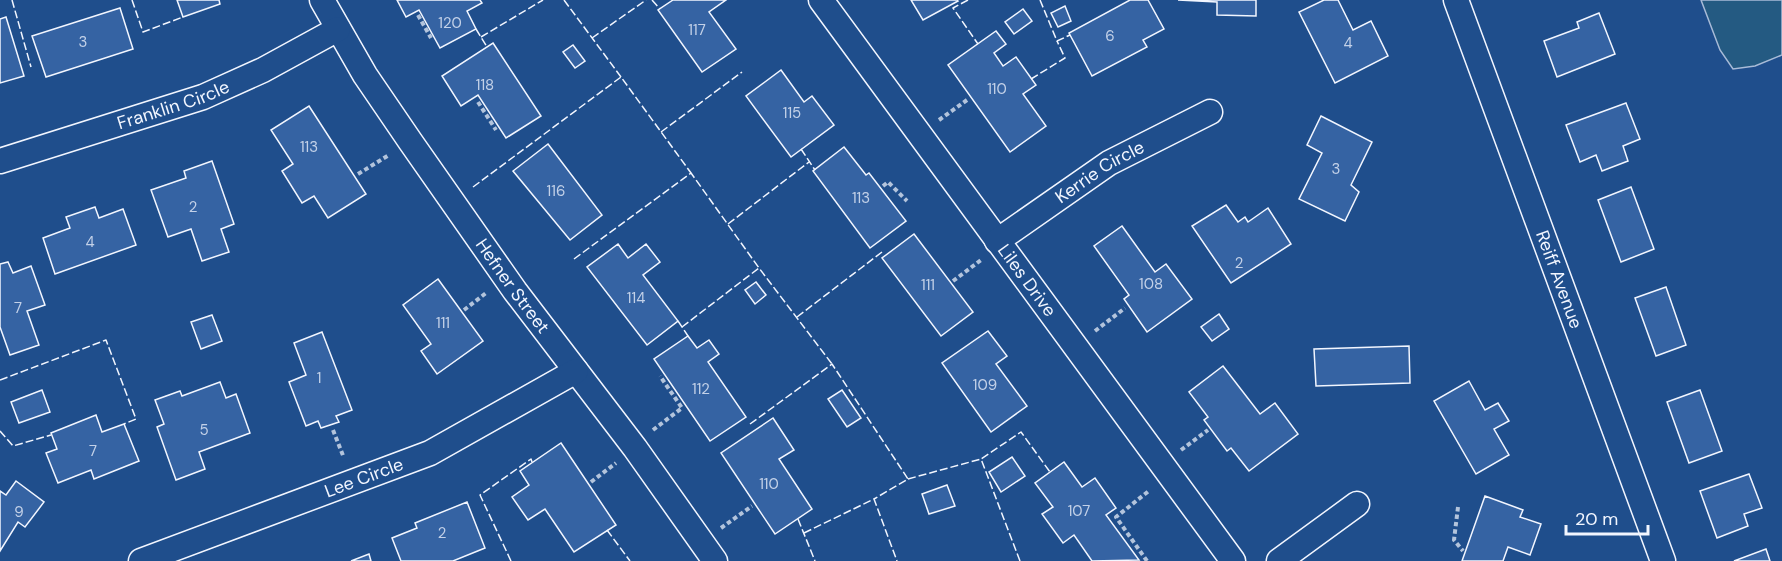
<svg xmlns="http://www.w3.org/2000/svg" width="1782" height="561" viewBox="0 0 1782 561" font-family="'DM Sans',sans-serif">
<style>
.green{fill:#245a82;stroke:#a8bbd7;stroke-width:1.5}
.building{fill:#3563a3;stroke:#f2f6ff;stroke-width:1.5}
.lines{fill:none;stroke-linecap:round;stroke-linejoin:round}
.minor-casing{stroke:#f2f6ff;stroke-width:27}
.path{stroke:#b3c4dc;stroke-width:4;stroke-dasharray:4.5 3;stroke-linecap:butt}
.minor{stroke:#1f4e8c;stroke-width:24}
.fence{stroke:#f2f6ff;stroke-width:1.5;stroke-dasharray:8 3;stroke-linecap:butt}
.labels{text-anchor:middle;dominant-baseline:central;stroke-width:4.5;stroke-linejoin:round;paint-order:stroke}
.number-label{font-size:15px;fill:#c3d1e8}
.street-label{font-size:18px;fill:#f2f6ff;stroke:#1f4e8c}
</style>
<rect width="100%" height="100%" fill="#1f4e8c"/>
<polygon class="green" points="1701,0 1782,0 1782,55 1755,66 1733,69 1720,50"/>
<g class="building">
<polygon points="177,0 219,0 220,4 183,17"/>
<polygon points="397,0 480,0 482,3 467,11 476,29 440,48 419,10 406,17"/>
<polygon points="673,0 726,0 709,12 736,49 702,72 658,10"/>
<polygon points="911,0 957,0 958,1 923,20"/>
<polygon points="1130,0 1148,0 1164,29 1143,40 1147,47 1092,76 1069,33"/>
<polygon points="1178,0 1256,0 1256,16 1217,15 1217,2"/>
<polygon points="1324,0 1338,0 1353,30 1371,21 1388,56 1335,83 1299,12"/>
<polygon points="1065,6 1071,21 1058,27 1051,13"/>
<polygon points="120,8 133,49 46,77 32,36"/>
<polygon points="1023,9 1032,21 1014,34 1005,22"/>
<polygon points="1599,13 1615,54 1557,77 1544,41 1579,28 1577,22"/>
<polygon points="6,17 24,76 0,83 0,19"/>
<polygon points="996,31 1006,44 994,53 1003,66 1016,57 1036,85 1023,94 1046,126 1010,152 948,65"/>
<polygon points="493,43 541,116 506,138 478,95 461,106 442,76"/>
<polygon points="573,45 585,61 575,68 563,52"/>
<polygon points="781,70 804,102 812,96 834,125 791,157 746,96"/>
<polygon points="1626,103 1640,139 1623,146 1628,161 1602,171 1596,155 1580,162 1566,125"/>
<polygon points="309,106 366,194 328,218 314,196 302,203 282,171 293,164 271,130"/>
<polygon points="1321,116 1372,142 1351,185 1359,192 1345,221 1299,199 1322,153 1307,145"/>
<polygon points="548,144 602,215 570,240 513,171"/>
<polygon points="844,147 866,175 869,173 906,221 870,248 813,171"/>
<polygon points="212,161 234,224 221,229 229,252 202,261 191,229 168,237 151,190 186,178 184,171"/>
<polygon points="1631,187 1654,249 1621,262 1598,200"/>
<polygon points="1226,205 1238,222 1245,217 1248,222 1268,208 1291,244 1231,283 1192,226"/>
<polygon points="95,207 99,218 123,209 136,245 55,274 43,238 70,228 66,217"/>
<polygon points="1122,226 1155,272 1166,264 1192,299 1147,332 1124,299 1129,295 1094,246"/>
<polygon points="914,234 973,312 941,336 882,258"/>
<polygon points="618,244 628,258 646,244 660,262 643,275 678,321 647,345 587,267"/>
<polygon points="8,262 13,273 31,266 45,305 27,311 39,345 10,355 0,327 0,264"/>
<polygon points="438,279 483,341 437,374 421,351 431,344 403,305"/>
<polygon points="756,282 766,295 755,304 745,290"/>
<polygon points="1666,287 1686,345 1656,356 1635,298"/>
<polygon points="1219,314 1229,329 1212,341 1201,327"/>
<polygon points="212,315 222,341 201,349 191,322"/>
<polygon points="988,331 1007,356 996,364 1027,406 991,432 942,363"/>
<polygon points="322,332 352,410 336,416 339,422 321,428 318,421 306,426 289,382 306,375 294,343"/>
<polygon points="688,336 697,348 709,340 719,354 708,362 746,417 710,441 654,359"/>
<polygon points="1409,346 1410,383 1316,386 1314,349"/>
<polygon points="1223,366 1260,414 1275,403 1298,434 1249,471 1231,448 1227,451 1204,420 1208,417 1189,392"/>
<polygon points="1469,381 1485,410 1498,403 1509,421 1494,429 1509,455 1476,474 1434,401"/>
<polygon points="220,382 226,398 236,394 250,433 199,452 205,469 176,480 157,427 164,424 155,400 180,391 182,396"/>
<polygon points="42,390 50,412 19,423 11,402"/>
<polygon points="842,390 861,418 847,427 828,399"/>
<polygon points="1700,390 1722,451 1689,463 1667,402"/>
<polygon points="96,415 102,432 124,424 139,461 94,479 91,470 58,483 46,453 57,449 51,433"/>
<polygon points="773,418 794,450 779,459 812,509 775,534 721,453"/>
<polygon points="561,443 616,525 574,552 545,509 528,520 512,497 529,485 520,471"/>
<polygon points="1012,457 1025,476 1001,492 989,472"/>
<polygon points="1064,462 1082,487 1095,478 1116,508 1106,515 1139,560 1092,561 1074,535 1063,543 1042,514 1053,507 1035,483"/>
<polygon points="1749,474 1762,508 1744,514 1748,526 1717,538 1700,491"/>
<polygon points="16,481 44,502 25,527 18,522 0,551 0,491 6,495"/>
<polygon points="947,485 955,506 929,514 922,494"/>
<polygon points="1485,496 1523,510 1520,517 1541,524 1530,555 1508,547 1503,561 1462,561"/>
<polygon points="467,502 485,548 453,561 401,561 392,538 417,528 415,523"/>
<polygon points="1766,549 1770,561 1734,561"/>
<polygon points="369,554 371,561 351,561"/>
</g>
<g class="lines">
<g class="minor-casing">
<g id="minor">
<path id="s1" d="M 322,0 L 365,75 L 410,141 L 515,291 L 635,448 L 715,561"/>
<path id="s2" d="M 821,0 L 1233,561"/>
<path id="s3" d="M 1456,0 L 1663,561"/>
<path id="s4" d="M 0,161 L 203,97 L 263,70 L 338,29"/>
<path id="s5" d="M 997,241 L 1109,163 L 1210,112"/>
<path id="s6" d="M 141,561 L 430,453 L 576,371"/>
<polyline points="1279,561 1357,504"/>
</g>
</g>
<g class="path">
<polyline points="418,15 431,38"/>
<polyline points="478,102 496,130"/>
<polyline points="939,120 967,100"/>
<polyline points="358,174 389,155"/>
<polyline points="883,186 888,182 907,201"/>
<polyline points="953,281 981,260"/>
<polyline points="464,310 486,293"/>
<polyline points="1095,331 1125,308"/>
<polyline points="333,430 344,458"/>
<polyline points="653,430 682,408 660,376"/>
<polyline points="1181,450 1208,430"/>
<polyline points="591,482 616,463"/>
<polyline points="1458,507 1454,540 1463,551"/>
<polyline points="721,528 752,506"/>
<polyline points="1147,561 1116,517 1150,490"/>
</g>
<use href="#minor" class="minor"/>
<g class="fence">
<polyline points="12,0 31,67"/>
<polyline points="132,0 143,32 183,17"/>
<polyline points="564,0 621,77"/>
<polyline points="652,0 660,9"/>
<polyline points="968,0 953,8 978,44"/>
<polyline points="1040,0 1057,41 1070,35"/>
<polyline points="476,29 487,47"/>
<polyline points="481,37 543,0"/>
<polyline points="592,38 646,0"/>
<polyline points="1031,79 1065,58 1057,41"/>
<polyline points="661,132 742,72"/>
<polyline points="801,149 815,170"/>
<polyline points="473,187 621,77 691,173"/>
<polyline points="728,224 809,162"/>
<polyline points="574,259 691,173 759,268"/>
<polyline points="797,317 882,252"/>
<polyline points="678,321 688,336"/>
<polyline points="682,327 759,268 832,364"/>
<polyline points="0,380 106,340 136,419 124,424"/>
<polyline points="750,424 832,364 908,479 874,499"/>
<polyline points="0,431 13,446 51,435"/>
<polyline points="908,479 981,459"/>
<polyline points="798,519 815,561"/>
<polyline points="607,530 630,561"/>
<polyline points="804,533 874,499 897,561"/>
<polyline points="511,561 480,495 531,459 532,462"/>
<polyline points="1020,561 981,459 1021,432 1050,472"/>
</g>
</g>
<g class="labels">
<g class="number-label">
<text x="450" y="23">120</text>
<text x="697" y="30">117</text>
<text x="1110" y="36">6</text>
<text x="83" y="42">3</text>
<text x="1348" y="43">4</text>
<text x="485" y="85">118</text>
<text x="997" y="89">110</text>
<text x="792" y="113">115</text>
<text x="309" y="147">113</text>
<text x="1336" y="169">3</text>
<text x="556" y="191">116</text>
<text x="861" y="198">113</text>
<text x="193" y="207">2</text>
<text x="90" y="242">4</text>
<text x="1239" y="263">2</text>
<text x="1151" y="284">108</text>
<text x="928" y="285">111</text>
<text x="636" y="298">114</text>
<text x="18" y="308">7</text>
<text x="443" y="323">111</text>
<text x="319" y="378">1</text>
<text x="985" y="385">109</text>
<text x="701" y="389">112</text>
<text x="204" y="430">5</text>
<text x="93" y="451">7</text>
<text x="769" y="484">110</text>
<text x="1079" y="511">107</text>
<text x="19" y="512">9</text>
<text x="442" y="533">2</text>
</g>
<g class="street-label">
<text stroke="none"><textPath href="#s4" startOffset="182">Franklin Circle</textPath></text>
<text stroke="none"><textPath href="#s5" startOffset="124">Kerrie Circle</textPath></text>
<text stroke="none"><textPath href="#s2" startOffset="348">Liles Drive</textPath></text>
<text stroke="none"><textPath href="#s3" startOffset="298">Reiff Avenue</textPath></text>
<text stroke="none"><textPath href="#s1" startOffset="344">Hefner Street</textPath></text>
<text stroke="none"><textPath href="#s6" startOffset="238">Lee Circle</textPath></text>
</g>
</g>
<path d="M1566 525v9h82v-9" fill="none" stroke="#f2f6ff" stroke-width="3"/>
<text x="1575" y="525" font-size="18" fill="#f2f6ff" stroke="#1f4e8c" stroke-width="4.5" paint-order="stroke">20 m</text>
</svg>
